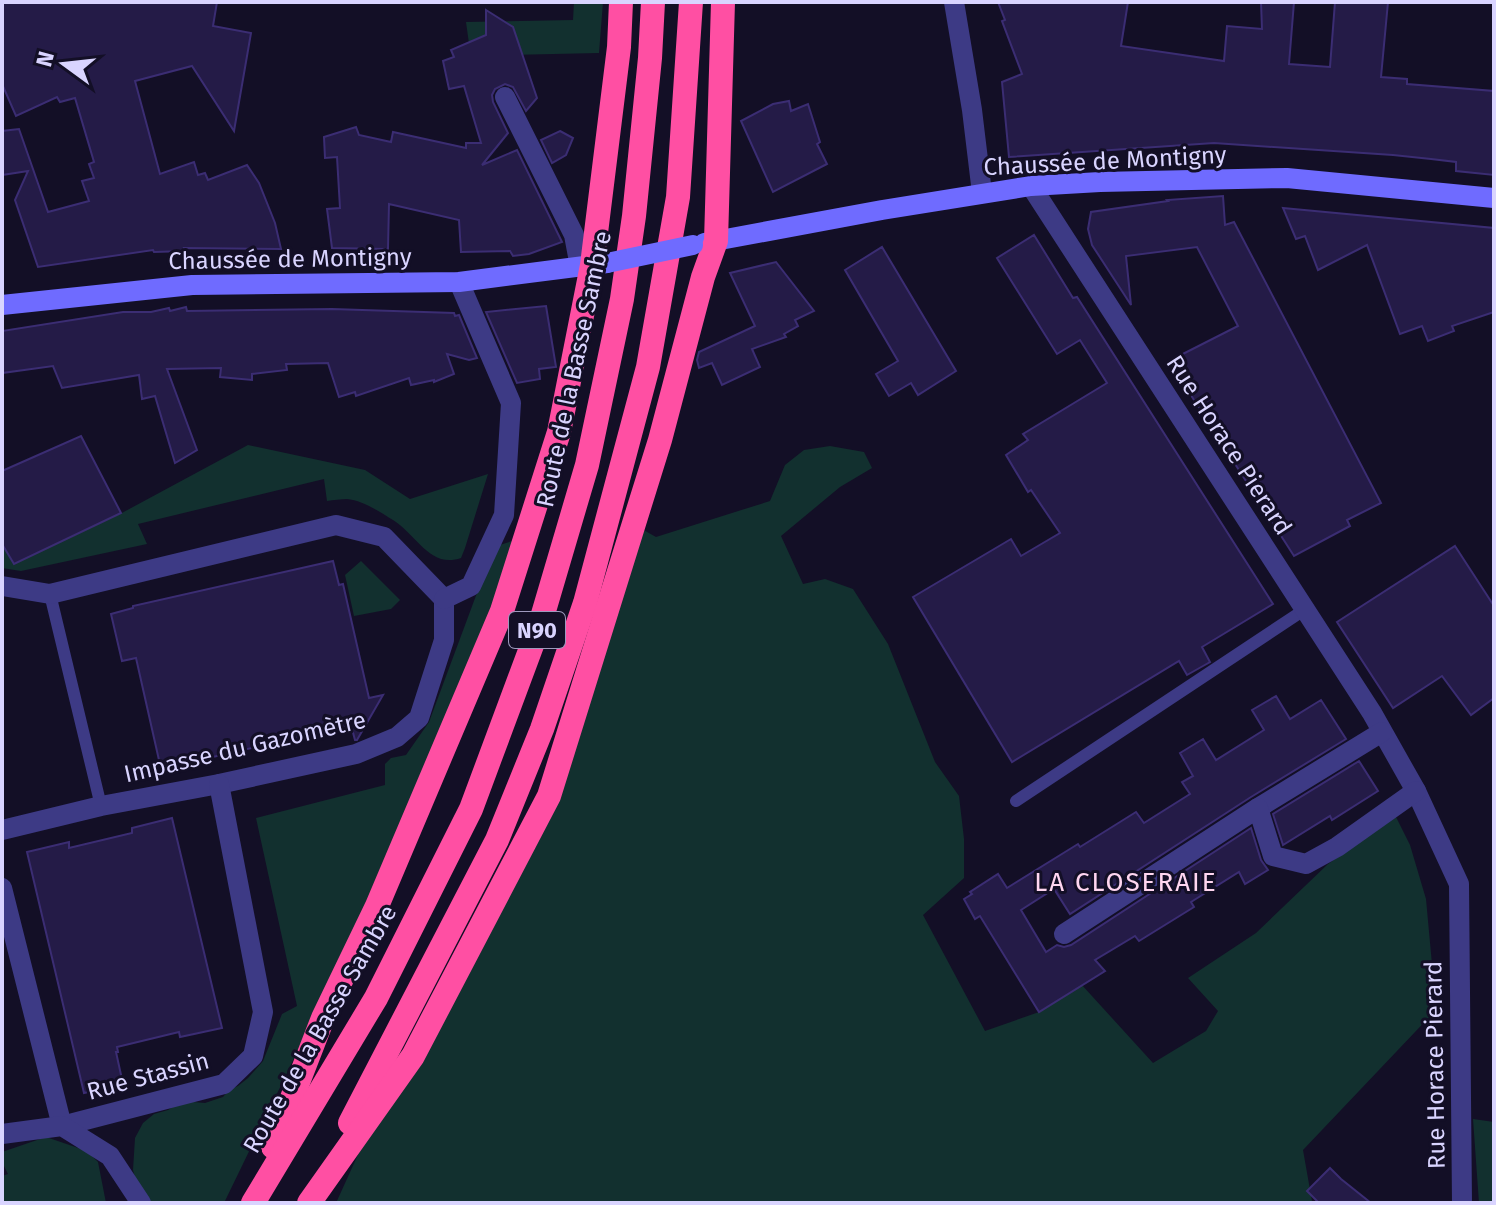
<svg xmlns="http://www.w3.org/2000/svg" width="1496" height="1205" viewBox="0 0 1496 1205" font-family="'Fira Sans',sans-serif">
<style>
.green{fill:#12302f}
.building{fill:#241b47;stroke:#3b2d73;stroke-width:2}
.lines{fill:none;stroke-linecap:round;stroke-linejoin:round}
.lane{stroke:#3d3a85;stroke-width:12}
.street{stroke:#3d3a85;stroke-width:20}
.secondary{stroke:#6f6bff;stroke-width:20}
.highway{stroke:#ff4fa3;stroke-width:24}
.secondary-bridge{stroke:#6f6bff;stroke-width:20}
.labels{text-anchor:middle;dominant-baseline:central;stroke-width:6;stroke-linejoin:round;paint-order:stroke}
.shield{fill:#130f26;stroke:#9e99be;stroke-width:2}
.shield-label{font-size:22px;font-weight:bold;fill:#d9d4ff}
.street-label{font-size:24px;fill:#d9d4ff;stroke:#130f26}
.neighbourhood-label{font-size:26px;letter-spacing:2px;fill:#ffd6f0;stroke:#130f26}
</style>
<rect width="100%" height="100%" fill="#130f26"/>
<g class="green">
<polygon points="574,2 603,2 599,53 505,55 472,65 466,22 573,20"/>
<path d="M 248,445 L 365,470 L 410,499 L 488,474 L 465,548 L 461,558 C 430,569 416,534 393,520 C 380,512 362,500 347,499 C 341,499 333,500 327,501 L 324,479 L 138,524 L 147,544 L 21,571 L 2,568 L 2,543 L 14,564 L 120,514 Z"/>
<polygon points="830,446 864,452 872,468 840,487 781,536 803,584 825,579 853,589 888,644 935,762 959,796 964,839 964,878 923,915 985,1031 1039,1012 1081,984 1153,1063 1206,1031 1218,1011 1188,978 1256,933 1328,864 1396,817 1410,845 1426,899 1434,986 1434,1012 1303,1150 1312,1201 1314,1203 336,1203 366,1137 495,918 640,528 656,537 770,501 785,465 804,450"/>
<polygon points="512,541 466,695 396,848 224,1203 147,1203 137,1185 133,1170 135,1138 143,1123 154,1114 168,1110 182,1101 205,1103 223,1097 229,1090 238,1086 248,1078 263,1061 282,1014 297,1006 256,818 385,785 385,764 391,758 406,755 429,722 487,566 500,545"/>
<polygon points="361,561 400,600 391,609 354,616 345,575"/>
<polygon points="1473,1119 1494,1122 1494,1203 1479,1203"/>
<polygon points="43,1138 49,1138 87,1151 98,1162 106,1203 2,1203 2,1176 8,1174 2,1162 2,1152"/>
</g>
<g class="building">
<polygon points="2,2 217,2 213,26 251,33 234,131 192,66 135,81 160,174 194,162 198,175 205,173 208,180 247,165 259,183 275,223 281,249 184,248 185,251 154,252 153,250 38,267 15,200 28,171 2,175 2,131 19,129 48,212 89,201 82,181 94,178 89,164 94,162 75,98 60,102 57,97 16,116 2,84"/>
<polygon points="998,2 1128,2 1121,46 1224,61 1227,26 1262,29 1261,2 1294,2 1289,64 1330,67 1335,2 1388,2 1381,77 1407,79 1407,84 1494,91 1494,175 1456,171 1456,162 1431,159 1393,155 1214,143 1009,157 1002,82 1022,74 1002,21 1005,20"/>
<polygon points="486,10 513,27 537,98 526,111 513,87 505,84 495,89 492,95 493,102 508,133 482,165 517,150 562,242 529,254 513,256 510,251 461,252 459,220 389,204 388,249 332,248 327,209 340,208 337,157 325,158 324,137 356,127 359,135 391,142 393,132 466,148 466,143 481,143 464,86 449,89 443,61 454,57 451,50 486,35"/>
<polygon points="789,101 791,111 808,104 820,142 817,144 827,164 773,192 741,121 773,104"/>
<polygon points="560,131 573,138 566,155 552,163 541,140"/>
<polygon points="1223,196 1225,225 1234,222 1381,503 1347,520 1350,526 1294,556 1169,361 1238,326 1197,247 1126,256 1131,305 1092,245 1088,229 1091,212 1168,201 1167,200"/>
<polygon points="1283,208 1494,228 1494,312 1452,326 1454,331 1428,341 1422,326 1400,334 1367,245 1318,270 1305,236 1296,239"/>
<polygon points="1034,235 1073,298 1077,297 1273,604 1202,647 1210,662 1203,666 1187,675 1179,661 1012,762 913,597 1011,539 1021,556 1060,533 1031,490 1028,492 1006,455 1028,440 1023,434 1107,383 1080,340 1057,354 997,258"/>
<polygon points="882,247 956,371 918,395 911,383 889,396 876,374 898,361 845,270"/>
<polygon points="776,262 814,311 795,320 798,326 784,334 786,337 752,349 760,367 722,385 712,363 699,368 697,360 699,352 755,326 730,273"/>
<polygon points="546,306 556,367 539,369 540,379 517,383 486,312"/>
<polygon points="186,307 187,311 332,309 454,313 455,316 459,315 477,358 469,360 447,354 454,374 434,382 434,380 411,385 409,378 356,396 355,392 339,397 328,363 286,364 287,370 252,374 252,380 220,377 221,368 167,369 197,450 175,463 155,396 142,399 139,375 62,388 53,366 2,373 2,331 123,312 151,312 169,308 170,311"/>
<polygon points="81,436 121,513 14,564 2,544 2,471"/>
<polygon points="1455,546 1494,606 1494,698 1471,715 1442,676 1393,708 1337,622"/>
<polygon points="333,561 339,585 343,584 369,698 383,695 357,740 355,740 351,725 161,769 136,658 122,661 111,614 133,608 133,606"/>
<polygon points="1276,696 1290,719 1321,700 1346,739 1251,797 1070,914 1054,889 1021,910 1046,952 1057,945 1064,947 1071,945 1251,828 1261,860 1268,870 1245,884 1239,872 1191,902 1194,907 1139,941 1135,936 1095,960 1105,971 1039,1012 980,916 975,919 964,899 972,894 970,892 998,874 1007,888 1078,844 1080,847 1136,812 1144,823 1190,794 1182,782 1193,776 1180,753 1203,739 1216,760 1264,730 1252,710"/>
<polygon points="1359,761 1378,791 1332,820 1330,816 1283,845 1273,814"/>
<polygon points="172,818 222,1028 180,1037 179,1032 117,1047 118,1052 116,1052 123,1084 84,1093 27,852 69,842 69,848 132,833 132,828"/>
<polygon points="1330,1168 1341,1179 1371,1203 1319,1203 1307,1191"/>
</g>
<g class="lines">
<g class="lane">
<polyline points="50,594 101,806"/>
<polyline points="1016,801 1304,610"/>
</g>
<g class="street">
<polyline points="954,2 972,110 982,193"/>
<polyline points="505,97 574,235 580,267"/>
<polyline points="1031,186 1372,713 1416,791 1459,884 1462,1203"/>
<polyline points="2,586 50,594 336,525 384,537 444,599 444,640 419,718 397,737 356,754 219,784 101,806 2,830"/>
<polyline points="444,599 471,586 504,515 511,403 459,282"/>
<polyline points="1258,808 1382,732"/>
<polyline points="2,888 62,1126 224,1084 253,1056 263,1012 219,784"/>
<polyline points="1064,934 1258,808 1273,856 1306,864 1337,847 1416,791"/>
<polyline points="2,1134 62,1126 110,1156 141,1203"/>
</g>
<g class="secondary">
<polyline points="704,243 882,210 1031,186 1100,182 1287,178 1494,198"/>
<polyline points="2,305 192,285 459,282 607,263"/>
</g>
<g class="highway">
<polyline points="350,1123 497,840 542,729 585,603 648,367 678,197 691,2"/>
<polyline points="273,1147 323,1018 377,906 502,611 559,432 592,265 619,47 621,2"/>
<polyline points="253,1203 376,998 471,809 541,621 587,465 622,299 634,216 650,58 653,2"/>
<polyline points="309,1203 413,1056 549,796 660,440 703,277 716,241 723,2"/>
</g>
<polyline class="secondary-bridge" points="607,263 693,245"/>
</g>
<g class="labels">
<rect class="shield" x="509" y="612" width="56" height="36" rx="6"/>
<g class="shield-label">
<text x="537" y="630">N90</text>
</g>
<g class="street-label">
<text transform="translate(1105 161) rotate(-3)">Chaussée de Montigny</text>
<text transform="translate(290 259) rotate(-1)">Chaussée de Montigny</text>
<text transform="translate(574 369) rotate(-78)">Route de la Basse Sambre</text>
<text transform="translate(1229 445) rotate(57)">Rue Horace Pierard</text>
<text transform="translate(245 747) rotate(-13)">Impasse du Gazomètre</text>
<text transform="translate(320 1029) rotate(-60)">Route de la Basse Sambre</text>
<text transform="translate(1435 1065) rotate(-91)">Rue Horace Pierard</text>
<text transform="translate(148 1076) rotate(-15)">Rue Stassin</text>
</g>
<g class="neighbourhood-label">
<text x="1126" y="882">LA CLOSERAIE</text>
</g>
</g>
<rect width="1496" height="1205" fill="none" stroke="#d9d4ff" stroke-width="8"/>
<g transform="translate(64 64) rotate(285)" stroke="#130f26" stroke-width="6" paint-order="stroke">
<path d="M0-6L14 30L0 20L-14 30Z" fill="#d9d4ff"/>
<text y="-12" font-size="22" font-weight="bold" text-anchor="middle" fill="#d9d4ff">N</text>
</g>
</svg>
